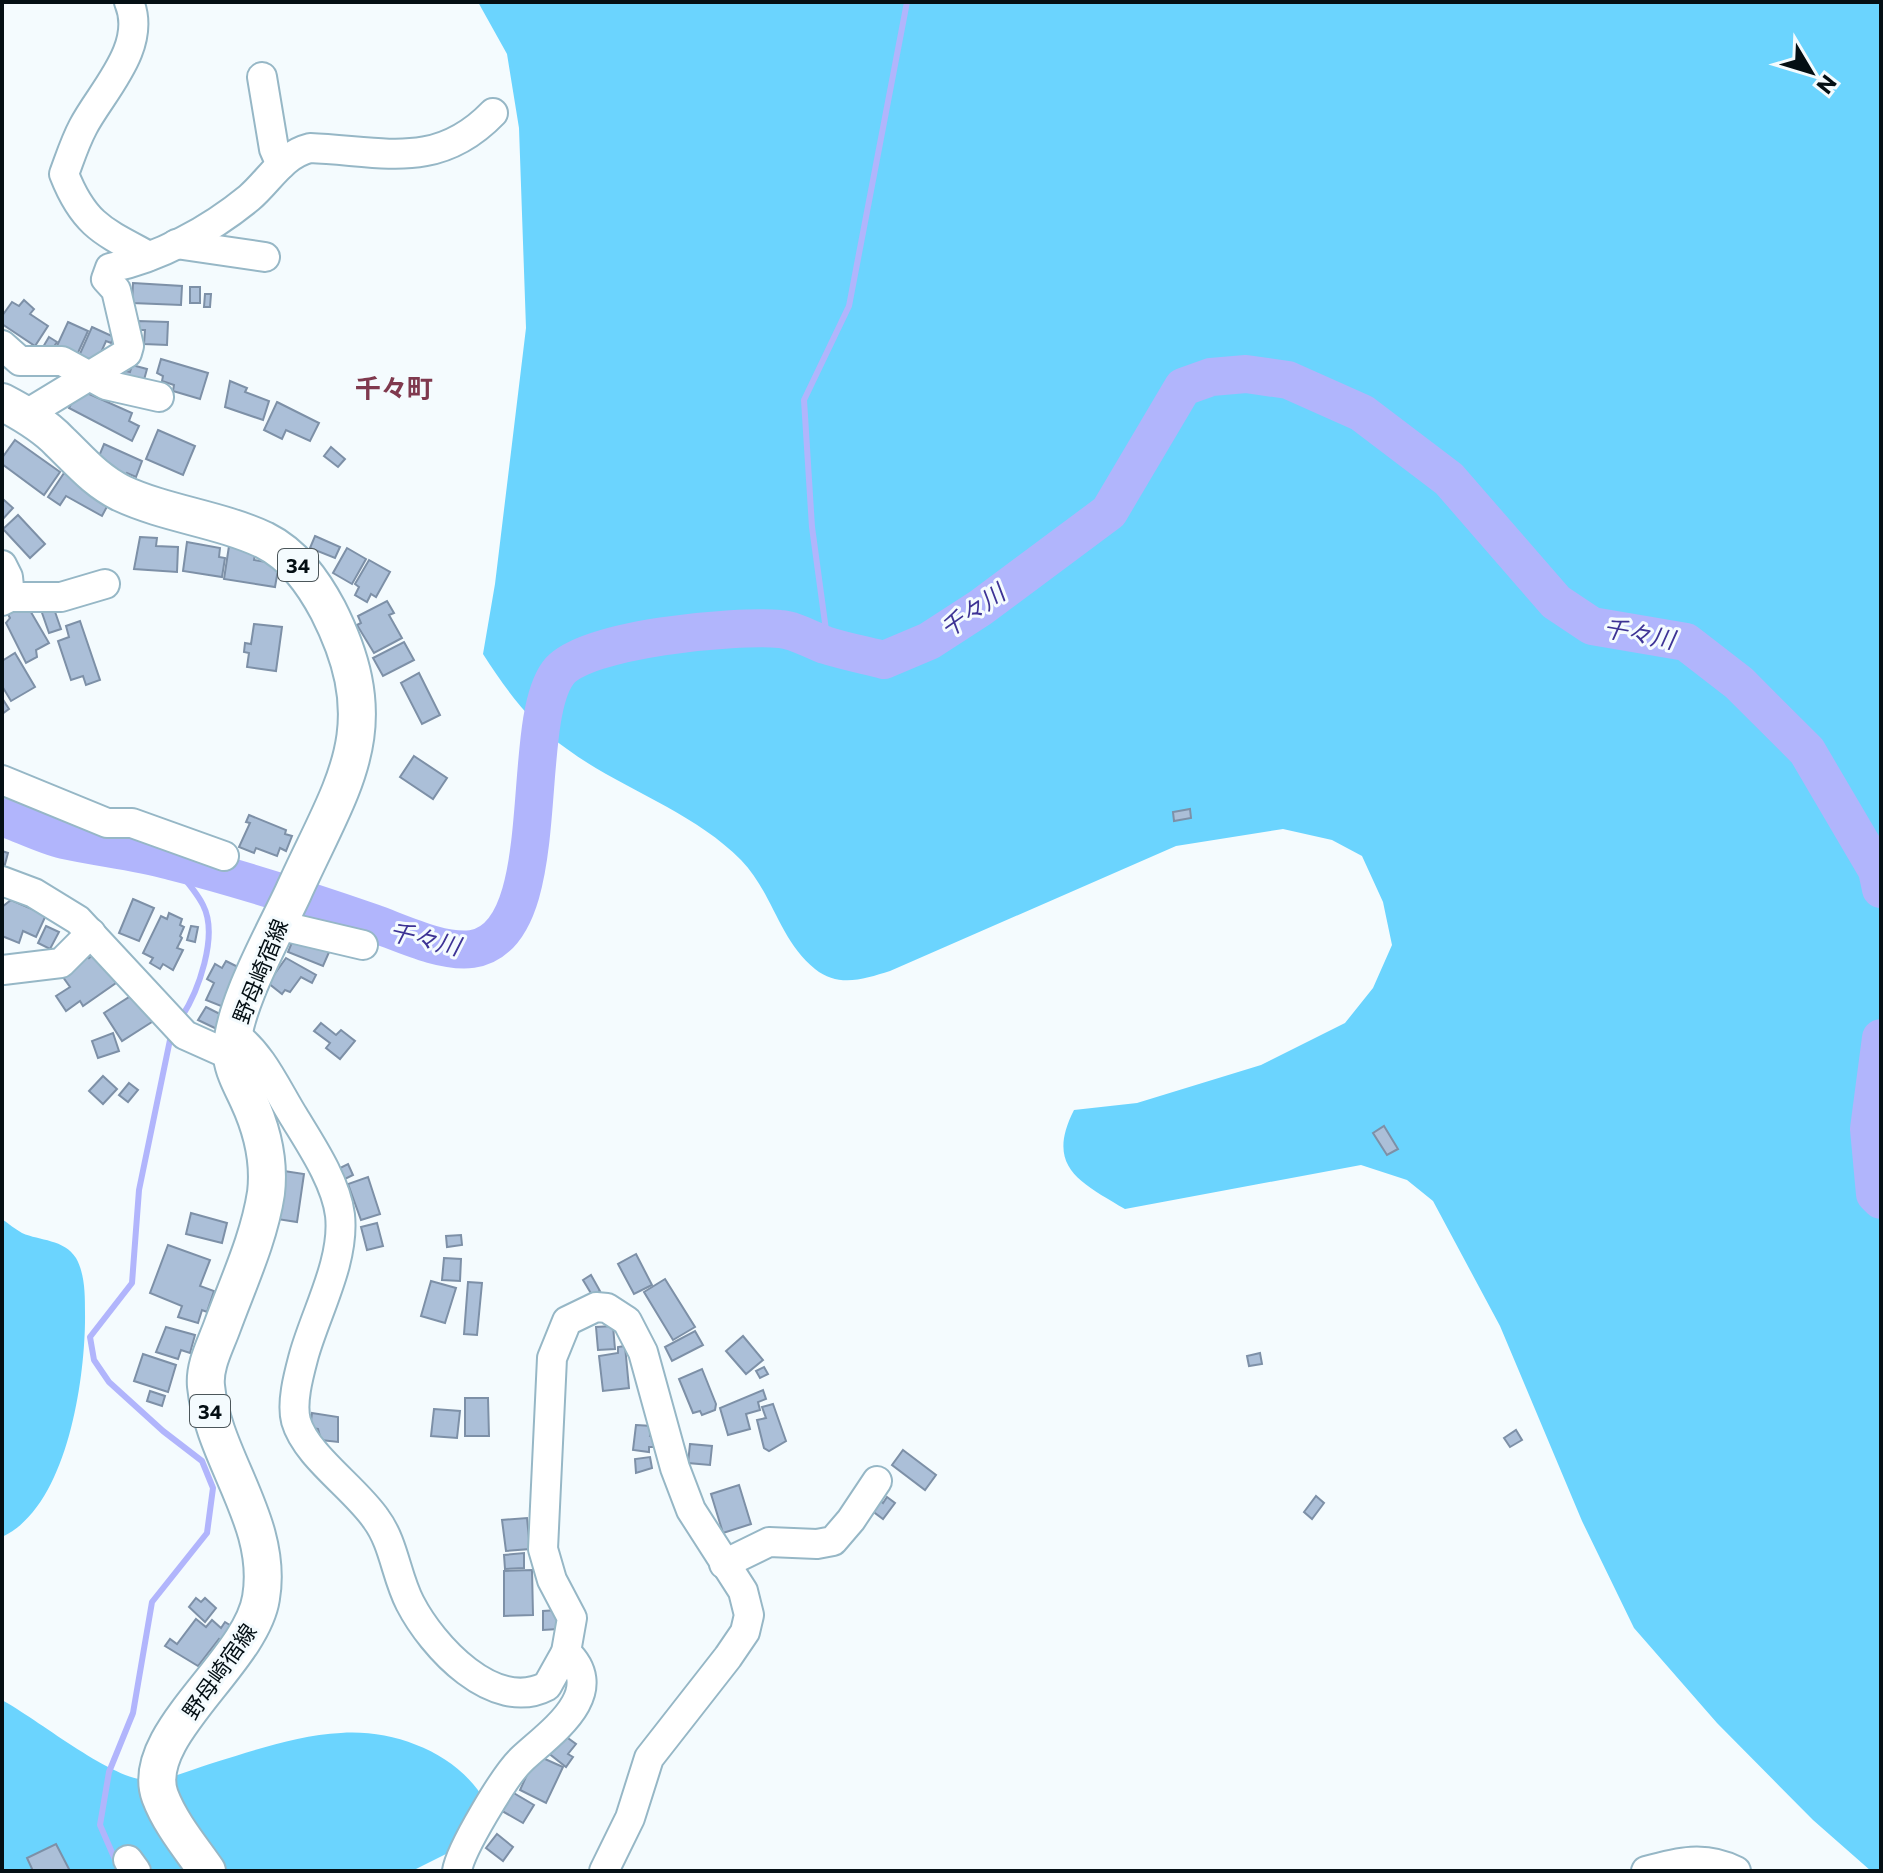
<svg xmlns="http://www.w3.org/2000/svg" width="1883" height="1873" viewBox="0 0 1883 1873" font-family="Commissioner,'Noto Sans JP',sans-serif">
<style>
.green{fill:#6bd4fe}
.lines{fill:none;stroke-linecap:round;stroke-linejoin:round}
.stream{stroke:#b1b5fc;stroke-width:6}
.river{stroke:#b1b5fc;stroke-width:38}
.building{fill:#abbfd8;stroke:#7d90a7;stroke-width:2}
.minor-casing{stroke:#96b7c6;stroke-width:32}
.major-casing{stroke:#96b7c6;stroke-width:40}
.minor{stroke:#fff;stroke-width:28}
.major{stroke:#fff;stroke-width:36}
.labels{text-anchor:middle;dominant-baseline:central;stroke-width:6;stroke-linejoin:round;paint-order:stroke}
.shield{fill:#f4fbfe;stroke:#4c565a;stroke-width:2}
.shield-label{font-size:20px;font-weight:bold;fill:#040f14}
.street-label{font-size:22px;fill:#040f14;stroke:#f4fbfe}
.water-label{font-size:24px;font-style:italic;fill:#3d3395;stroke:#f4fbfe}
.quarter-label{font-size:26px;font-weight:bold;fill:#7f394e;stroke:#f4fbfe}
</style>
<rect width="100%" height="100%" fill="#f4fbfe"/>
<g class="green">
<path d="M 478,2 L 1881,2 L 1881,1871 L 1871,1871 L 1813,1820 L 1717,1723 L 1634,1628 L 1582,1521 L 1500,1326 L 1433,1201 L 1407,1180 L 1361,1165 L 1125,1209 C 1080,1182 1045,1167 1074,1110 L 1137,1103 L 1261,1065 L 1345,1023 L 1373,988 L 1392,945 L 1383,902 L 1362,856 L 1332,840 L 1283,829 L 1176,846 L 890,971 C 864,979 839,988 815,969 C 779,940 773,893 741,860 C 693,811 621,789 567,749 C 531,724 506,690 483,654 L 495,584 L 526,328 L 519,128 L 507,54 Z"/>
<path d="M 2,1219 C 9,1224 15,1229 22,1233 C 40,1241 64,1239 76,1258 C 85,1274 85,1295 85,1312 C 86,1376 68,1507 2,1537 Z"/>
<path d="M 2,1700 C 37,1719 108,1777 145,1780 C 166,1782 195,1768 216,1762 C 255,1750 299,1735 341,1733 C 395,1729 460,1754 486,1803 L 470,1842 L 412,1871 L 2,1871 Z"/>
</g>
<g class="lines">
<g class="stream">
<polyline points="828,645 812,527 804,400 849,306 907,2"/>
<path d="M 169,860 C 180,874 195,889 203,905 C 219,936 198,992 181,1018"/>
<polyline points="117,1864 100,1825 109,1772 133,1713 152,1602 207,1533 213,1488 202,1461 163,1431 109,1382 94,1360 90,1337 132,1283 139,1190 171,1035"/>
</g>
<g class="river">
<path d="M 2,817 C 22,824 43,835 64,840 C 100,848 136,851 171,861 C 239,878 307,900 373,923 C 401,933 442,953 472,949 C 557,936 518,727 558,673 C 584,638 737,625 780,629 C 795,630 811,640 825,645 C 844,651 864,655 884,660 L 929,641 L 980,608 L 1109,512 L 1183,387 L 1211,377 L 1246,374 L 1288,380 L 1362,413 L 1449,479 L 1556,602 L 1592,626 L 1686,642 L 1739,683 L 1807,751 L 1877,870 L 1881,889"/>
<polyline points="1881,1038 1869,1129 1875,1194 1881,1200"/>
</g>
</g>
<g class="building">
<polygon points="133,283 182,286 181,305 132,303"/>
<rect x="190" y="287" width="10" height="16"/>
<polygon points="205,294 211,294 210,307 204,307"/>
<polygon points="24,300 34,309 30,314 48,326 35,346 2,324 2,316 12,302 19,306"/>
<polygon points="138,321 168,322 167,345 144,344 145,330 137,330"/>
<polygon points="68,322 88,331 76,357 56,348"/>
<polygon points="92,327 114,337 111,343 106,341 96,364 79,356"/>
<polygon points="49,337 57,342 51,351 43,347"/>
<polygon points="161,359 208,373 200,399 173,391 174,385 162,381 163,376 157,373"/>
<polygon points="132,365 147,369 142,387 107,378 109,367 130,372"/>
<polygon points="230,381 247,388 245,392 269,401 263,420 225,407"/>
<polygon points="78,389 132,413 129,421 139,426 132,441 69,408"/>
<polygon points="277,402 319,423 310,441 286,430 282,439 264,430"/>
<polygon points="158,430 195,446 183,475 146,459"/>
<polygon points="15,440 60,472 44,495 2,464 2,458"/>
<polygon points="104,444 142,461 136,477 127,473 125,477 97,461"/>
<polygon points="331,447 345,459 338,467 324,456"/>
<polygon points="64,473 111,499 102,516 66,496 60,505 48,497"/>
<polygon points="4,500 13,508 2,520 2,503"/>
<polygon points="18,515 45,544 30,558 3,529"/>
<polygon points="315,536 340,547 335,558 310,548"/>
<polygon points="140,537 157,538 156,546 178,547 177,572 134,569"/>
<polygon points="187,542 220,548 219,557 225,558 222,577 183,571"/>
<polygon points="229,546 256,550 254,560 279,564 275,587 224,579"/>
<polygon points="347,548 366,559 352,584 333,573"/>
<polygon points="369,560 390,572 376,597 371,594 367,602 355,595 359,587 355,584"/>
<polygon points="387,601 394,613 389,615 402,638 374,653 357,625 361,623 358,616"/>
<polygon points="53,606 61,629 49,633 41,610"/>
<polygon points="28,607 49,643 36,650 37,657 26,663 6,623 10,618 6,611"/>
<polygon points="80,621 100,680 86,685 83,676 71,680 58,641 69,637 66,626"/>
<polygon points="254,624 282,627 276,671 247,667 249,653 244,652 245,643 251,644"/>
<polygon points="404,642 414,660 383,676 373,658"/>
<polygon points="15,653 35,687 11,701 2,686 2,661"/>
<polygon points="419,673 440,715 422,724 401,683"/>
<polygon points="2,698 9,709 2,714"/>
<polygon points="414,756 447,778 433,799 400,777"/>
<polygon points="1190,809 1191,818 1174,821 1173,812"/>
<polygon points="249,815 286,830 285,834 292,836 286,851 280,848 277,856 256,848 254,853 239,847 250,823 246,822"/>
<polygon points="2,851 8,853 4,868 2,867"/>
<polygon points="133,899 154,908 139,941 119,933"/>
<polygon points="11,900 46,915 36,937 23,931 19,943 2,936 2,907"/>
<polygon points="169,913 182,919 180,925 184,927 180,936 182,938 177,948 183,950 173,970 163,964 160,969 150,963 153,958 143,953 161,916 167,919"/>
<polygon points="46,926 59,932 50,949 38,943"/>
<polygon points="191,926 198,927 195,942 187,940"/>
<polygon points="295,935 330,950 323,966 288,952"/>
<polygon points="95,953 116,983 83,1006 80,1001 66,1011 56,996 70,987 63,977 86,954 89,958"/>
<polygon points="286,958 316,975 312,983 301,977 290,992 285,990 282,994 268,983"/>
<polygon points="226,961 238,967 231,982 236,984 226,1008 206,1000 214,983 207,979 215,964 222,968"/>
<polygon points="137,992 155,1020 122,1041 104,1013"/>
<polygon points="206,1007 224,1016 219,1030 198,1020"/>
<polygon points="321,1023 336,1035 341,1030 355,1041 340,1059 326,1048 330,1043 314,1031"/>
<polygon points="113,1033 119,1051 98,1058 92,1041"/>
<polygon points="103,1076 117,1089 103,1104 89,1091"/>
<polygon points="129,1083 138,1090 128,1102 119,1095"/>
<polygon points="1384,1126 1398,1149 1387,1155 1373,1133"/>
<polygon points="348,1164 353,1175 343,1180 338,1169"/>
<polygon points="284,1171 304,1174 297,1222 277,1219"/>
<polygon points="368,1177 380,1214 361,1220 348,1184"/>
<polygon points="191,1213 227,1223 222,1243 186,1234"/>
<polygon points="377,1223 383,1246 367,1250 361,1227"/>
<polygon points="461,1235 462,1245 447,1247 446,1236"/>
<polygon points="168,1245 210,1260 200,1286 214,1291 207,1312 202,1310 198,1323 178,1317 182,1306 150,1293"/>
<polygon points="636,1254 652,1285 634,1294 618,1264"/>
<polygon points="444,1258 461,1259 460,1281 442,1280"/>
<polygon points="591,1275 600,1291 592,1295 583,1280"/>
<polygon points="665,1279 695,1327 673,1340 644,1292"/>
<polygon points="431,1281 456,1288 445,1323 421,1316"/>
<polygon points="468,1282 482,1283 477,1335 464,1334"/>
<polygon points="613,1326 615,1349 598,1350 596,1327"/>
<polygon points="166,1327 195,1335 190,1353 181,1350 178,1359 156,1352"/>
<polygon points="695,1331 703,1345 672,1361 665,1347"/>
<polygon points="743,1336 763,1360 746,1374 726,1351"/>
<polygon points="625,1346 629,1388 603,1391 599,1356 618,1353 618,1347"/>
<polygon points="1260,1353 1262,1364 1249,1366 1247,1356"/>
<polygon points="143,1354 176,1365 168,1392 134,1381"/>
<polygon points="764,1367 768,1374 760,1378 756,1371"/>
<polygon points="702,1369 716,1404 715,1410 702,1415 700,1411 693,1413 679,1379"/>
<polygon points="763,1390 766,1399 758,1402 760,1410 746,1414 750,1429 728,1435 720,1408"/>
<polygon points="150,1391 165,1396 162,1406 147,1401"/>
<polygon points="465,1398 488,1398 489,1436 465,1436"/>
<polygon points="773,1404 786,1441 769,1451 764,1448 757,1420 766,1418 762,1407"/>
<polygon points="434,1409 460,1411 457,1438 431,1436"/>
<polygon points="312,1413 338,1417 338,1442 321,1440 318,1429 310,1428"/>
<polygon points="636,1425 652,1426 650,1436 656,1437 656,1447 649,1447 649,1452 633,1450"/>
<polygon points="1516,1430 1522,1440 1510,1447 1504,1438"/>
<polygon points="690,1444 712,1446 710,1465 688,1463"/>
<polygon points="903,1450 936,1475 925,1490 892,1465"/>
<polygon points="650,1457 652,1468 636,1473 635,1459"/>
<polygon points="739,1485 751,1524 723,1533 711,1494"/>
<polygon points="1316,1496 1324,1503 1312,1519 1304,1512"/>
<polygon points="887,1497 895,1503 883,1519 871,1510 879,1500 883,1503"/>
<polygon points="527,1518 530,1549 506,1551 502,1520"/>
<polygon points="524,1553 524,1568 505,1569 504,1555"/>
<polygon points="532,1570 533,1615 504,1616 504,1571"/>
<polygon points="196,1598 201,1602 205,1598 216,1608 205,1622 189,1607"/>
<polygon points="558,1610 558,1629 543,1630 543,1611"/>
<polygon points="196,1619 206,1627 212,1620 221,1628 225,1622 233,1627 223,1642 219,1639 198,1666 165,1646 170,1639 177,1644"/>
<polygon points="561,1733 576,1744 568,1754 573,1757 566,1767 547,1752"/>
<polygon points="536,1755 563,1767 546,1803 520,1790"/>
<polygon points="507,1789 534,1805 523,1823 497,1808"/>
<polygon points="497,1834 513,1847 503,1861 486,1848"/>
<polygon points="56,1844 70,1871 33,1871 27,1858"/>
</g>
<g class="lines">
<g class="minor-casing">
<g id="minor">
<path d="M 129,2 C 148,47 101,92 83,127 C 75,142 70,158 64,174 C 84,225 104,232 149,256"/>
<polyline points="262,77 274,149 281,165"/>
<polyline points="176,244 265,257"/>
<polyline points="2,345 20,361 62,361 106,385 159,397"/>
<path d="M 25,415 L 127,353 L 129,346 L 116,290 L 106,279 L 110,268 C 159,258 210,230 249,198 C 270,180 282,155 310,148 C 383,151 437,171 493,113"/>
<polyline points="2,565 8,577 10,597"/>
<polyline points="2,601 10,597 61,597 105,584"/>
<polyline points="2,780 107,823 132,823 224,856"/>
<polyline points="2,881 34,893 78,920 185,1035 232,1056"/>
<polyline points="278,925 363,945"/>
<polyline points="3,970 61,963 91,933"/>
<path d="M 234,1034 C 262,1054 276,1088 294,1117 C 311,1145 336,1182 340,1215 C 345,1261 316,1312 304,1355 C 299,1374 291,1402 296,1421 C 306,1456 355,1488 376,1519 C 394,1543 396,1576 410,1603 C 432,1646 494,1714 547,1686 L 566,1652 L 572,1618 L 552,1580 L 543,1549 L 552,1358 L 567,1321 L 596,1307 L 607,1308 L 627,1321 L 643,1352 L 675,1468 L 691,1510 L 743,1591 L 749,1615 L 745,1632 L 728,1657 L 649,1758 L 630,1818 L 604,1871"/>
<polyline points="724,1564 769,1542 817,1544 833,1541 851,1520 877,1481"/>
<polyline points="128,1860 136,1871"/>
<path d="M 457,1871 C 460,1850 505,1775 521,1760 C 547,1735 611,1694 566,1652"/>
<path d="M 1646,1871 C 1678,1862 1705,1855 1736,1871"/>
</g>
</g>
<g class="major-casing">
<path id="major" d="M 2,402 C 23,413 44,425 60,442 C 80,461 95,480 121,493 C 166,514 219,519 264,540 C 294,555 313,582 328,610 C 389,730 342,784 293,893 C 274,934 228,1014 232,1057 C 234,1072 242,1086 248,1099 C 262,1129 270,1159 266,1193 C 259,1239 238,1283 222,1327 C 215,1346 204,1366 206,1386 C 213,1459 274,1522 261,1598 C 251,1662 138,1736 160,1796 C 170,1823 191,1848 207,1871"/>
</g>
<use href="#minor" class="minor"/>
<use href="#major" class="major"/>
</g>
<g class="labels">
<g class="shield">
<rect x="278" y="549" width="40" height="32" rx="6"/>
<rect x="190" y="1395" width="40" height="32" rx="6"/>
</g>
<g class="shield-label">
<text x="298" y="565">34</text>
<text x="210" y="1411">34</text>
</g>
<g class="street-label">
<text transform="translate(260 971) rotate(-68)">野母崎宿線</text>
<text transform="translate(219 1671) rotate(-55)">野母崎宿線</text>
</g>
<g class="water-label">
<text transform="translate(972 610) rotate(-35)">千々川</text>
<text transform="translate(1639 633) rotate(10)">千々川</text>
<text transform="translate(425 938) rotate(13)">千々川</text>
</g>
<g class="quarter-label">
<text x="394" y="387">千々町</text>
</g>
</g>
<rect width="1883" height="1873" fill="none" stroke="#040f14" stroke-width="8"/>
<g transform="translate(1811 72) rotate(128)" stroke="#f4fbfe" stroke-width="6" paint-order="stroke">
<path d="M0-6L14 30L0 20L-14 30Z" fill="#040f14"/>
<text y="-12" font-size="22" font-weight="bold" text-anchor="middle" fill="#040f14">N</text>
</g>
</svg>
